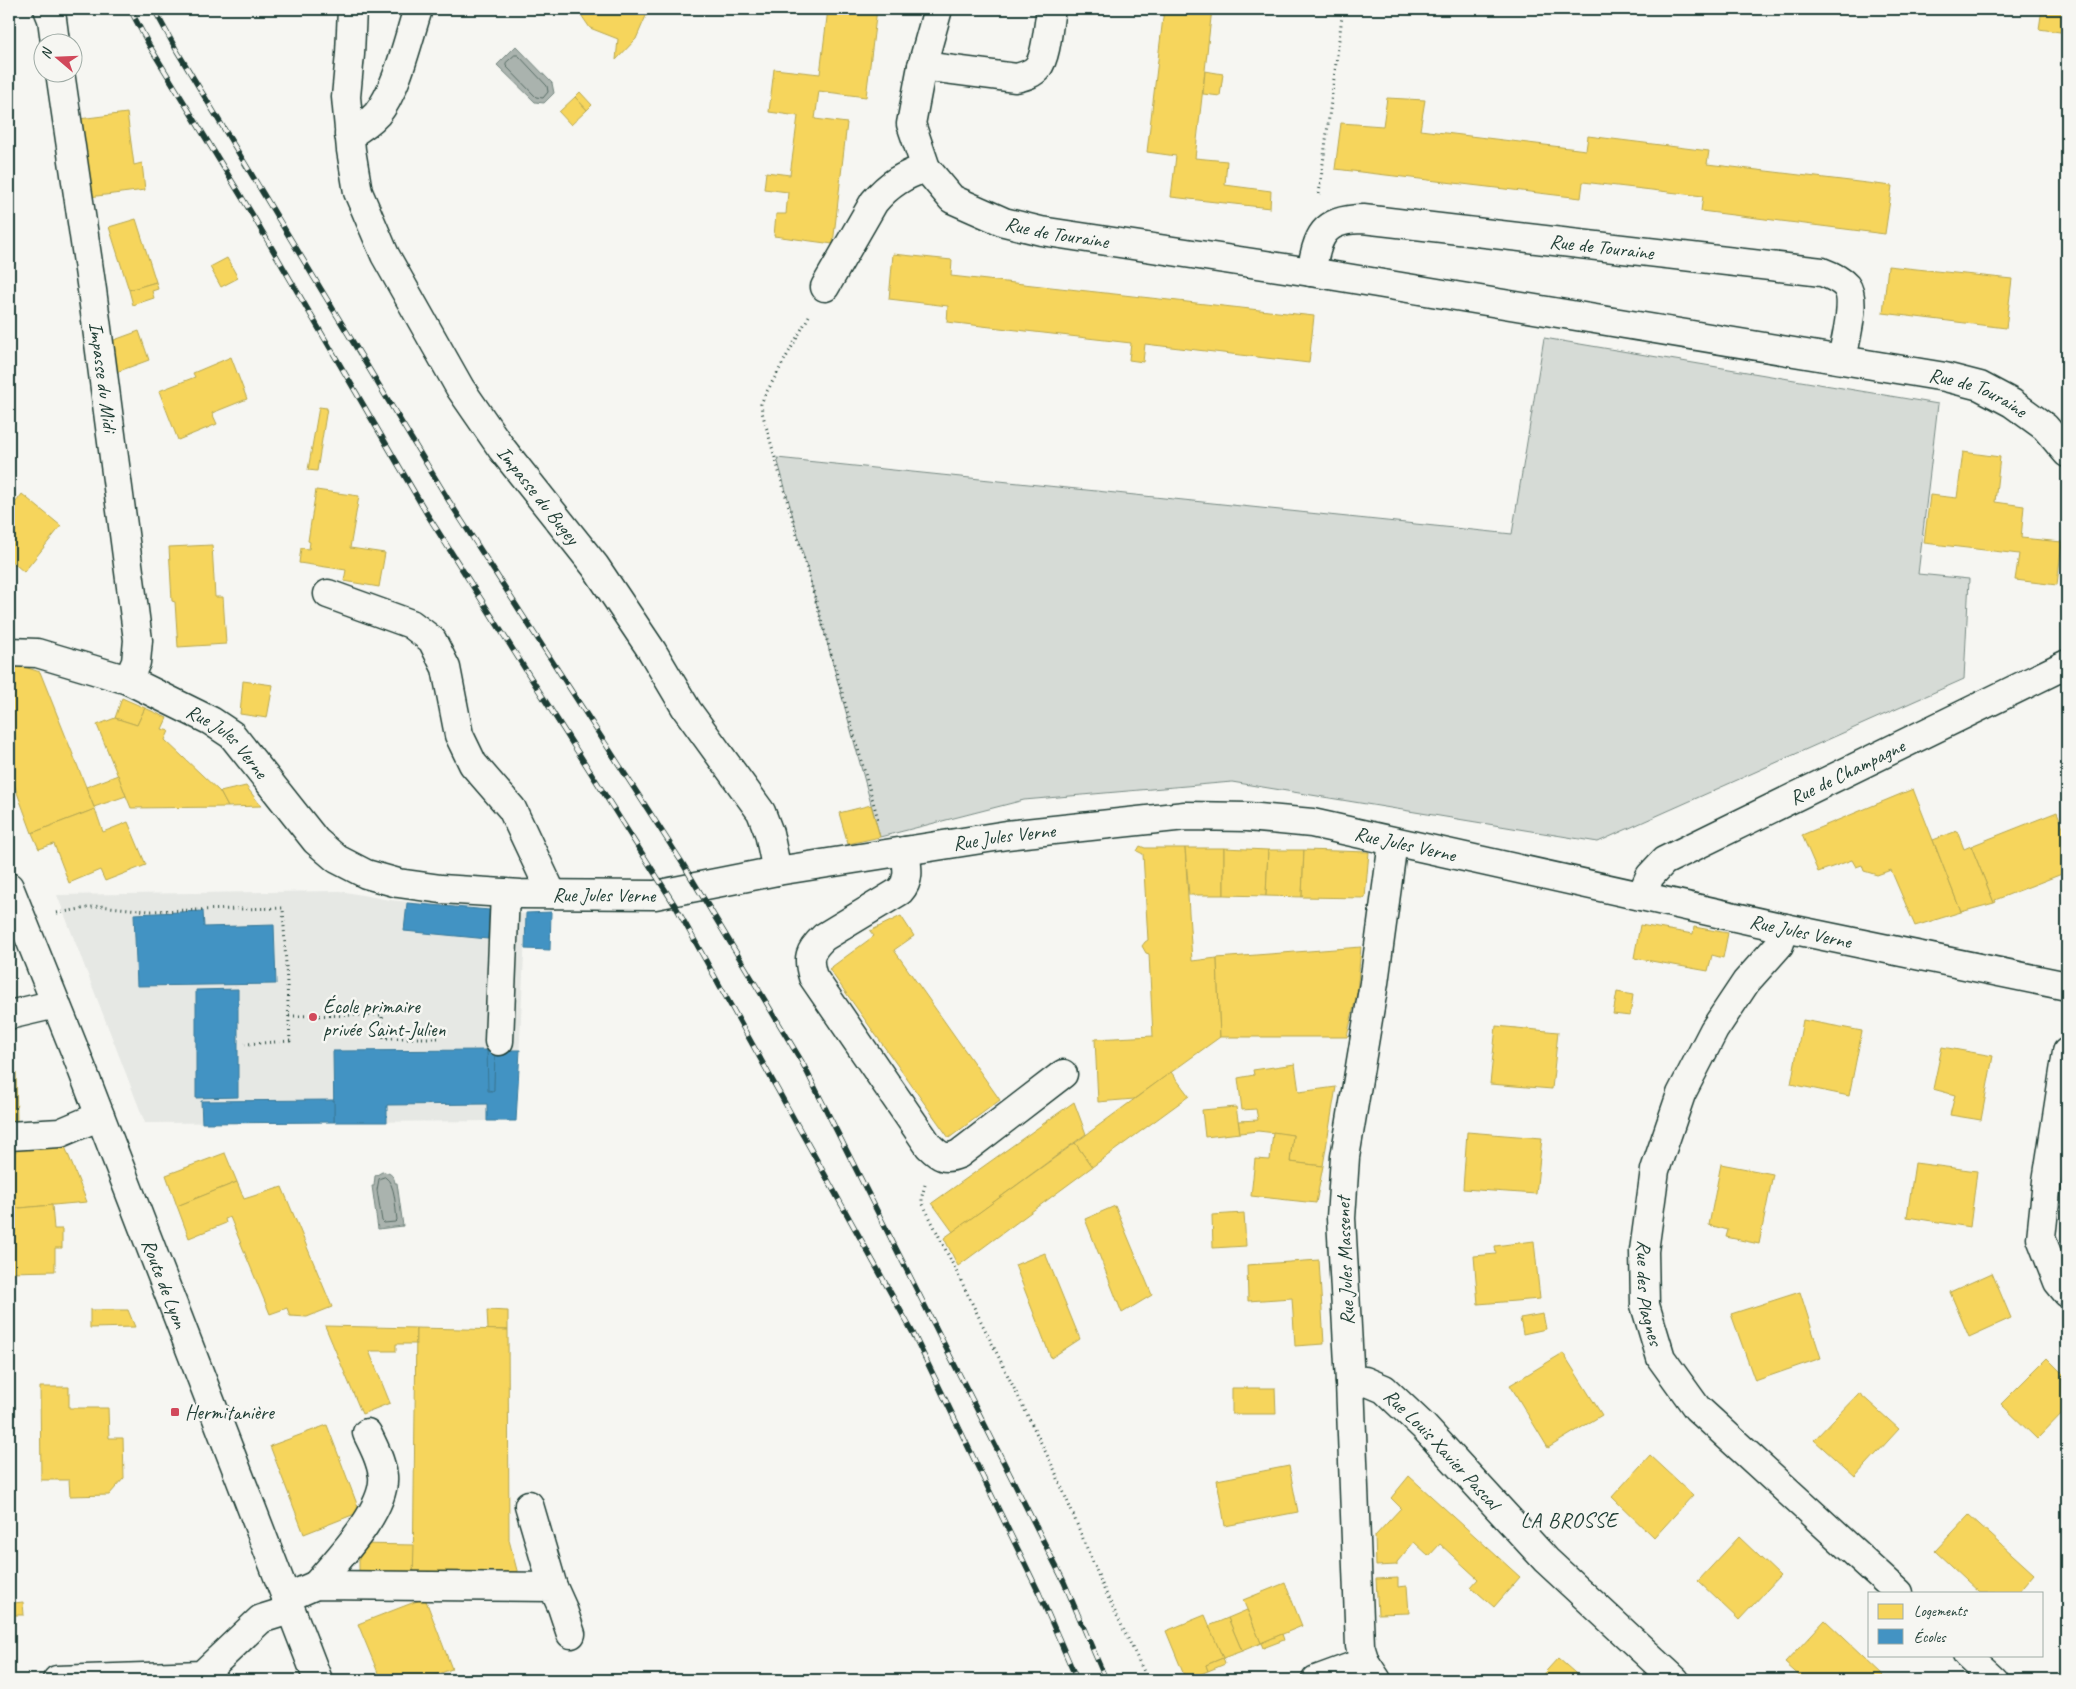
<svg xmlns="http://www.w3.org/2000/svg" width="2076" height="1689" viewBox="0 0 2076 1689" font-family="Caveat,sans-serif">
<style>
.built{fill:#e6e8e4}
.green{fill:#d6dbd6;stroke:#7a8c85}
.water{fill:#aab3ae;stroke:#72847d}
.homes{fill:#f6d55c;stroke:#b6a750}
.schools{fill:#4393c3;stroke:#387998}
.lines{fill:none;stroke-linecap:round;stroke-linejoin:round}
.shore{stroke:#576c65;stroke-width:1}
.minor-casing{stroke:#1f3d34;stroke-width:31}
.major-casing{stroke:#1f3d34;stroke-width:31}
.path{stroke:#1f3d34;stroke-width:3;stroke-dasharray:1 4;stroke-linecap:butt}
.minor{stroke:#f6f6f2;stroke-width:28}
.major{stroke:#f6f6f2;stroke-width:28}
.rail-casing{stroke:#1f3d34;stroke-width:5.5}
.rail{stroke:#f6f6f2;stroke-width:4;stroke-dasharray:11;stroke-linecap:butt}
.poi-dot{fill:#d1495b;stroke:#f6f6f2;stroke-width:2}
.labels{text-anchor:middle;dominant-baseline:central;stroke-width:5;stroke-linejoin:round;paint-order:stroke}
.street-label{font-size:20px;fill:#1f3d34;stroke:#f6f6f2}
.poi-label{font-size:20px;fill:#1f3d34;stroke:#f6f6f2;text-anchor:start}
.neighbourhood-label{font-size:21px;letter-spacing:1px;fill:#1f3d34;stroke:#f6f6f2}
</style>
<rect width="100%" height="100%" fill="#f6f6f2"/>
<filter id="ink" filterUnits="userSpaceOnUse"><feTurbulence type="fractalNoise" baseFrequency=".02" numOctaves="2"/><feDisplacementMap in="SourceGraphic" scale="10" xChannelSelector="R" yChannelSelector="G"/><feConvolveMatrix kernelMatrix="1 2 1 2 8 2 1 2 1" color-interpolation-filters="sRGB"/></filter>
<g filter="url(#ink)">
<polygon class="built" points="340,891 390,900 526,914 516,1121 145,1123 57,895"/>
<polygon class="green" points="1544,338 1938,404 1918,574 1969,579 1964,679 1598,842 1232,782 1024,800 880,837 777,458 1512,534"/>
<g class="water">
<polygon points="516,46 552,83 554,93 544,103 535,102 497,65"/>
<path d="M 382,1172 C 389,1172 394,1175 395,1183 L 397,1183 L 403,1226 L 378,1229 L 372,1186 L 374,1186 L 375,1176 Z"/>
</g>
<g class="homes">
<polygon points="577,9 649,9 636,39 616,60 618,39 590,28"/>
<polygon points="828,9 877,9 866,97 819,91 815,119 847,123 833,244 774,236 776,214 786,214 788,192 764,189 766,172 790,175 798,116 769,112 774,69 820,74"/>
<polygon points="1164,9 1212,9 1195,158 1227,161 1225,185 1271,191 1270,208 1171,197 1176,156 1147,152"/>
<polygon points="2042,9 2067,9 2067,33 2039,29"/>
<polygon points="1205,71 1223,74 1220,96 1203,94"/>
<polygon points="580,92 592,105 587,110 575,97"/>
<polygon points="575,97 587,110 571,125 559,112"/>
<polygon points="1387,98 1425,100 1420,130 1586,150 1588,136 1709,151 1707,164 1892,186 1885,234 1701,211 1703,196 1583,182 1581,198 1335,169 1341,123 1383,126"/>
<polygon points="127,113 134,165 142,163 145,190 89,197 79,119"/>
<polygon points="136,219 156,282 129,290 109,227"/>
<polygon points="893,254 952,260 951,276 1314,316 1309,363 1145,344 1143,362 1129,360 1131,343 947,322 948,306 889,299"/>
<polygon points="227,258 238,278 221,287 210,267"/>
<polygon points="1888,266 2012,279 2006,328 1883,313"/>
<polygon points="156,282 158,289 152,291 154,298 133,305 129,290"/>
<polygon points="139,331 149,360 111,374 106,343"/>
<polygon points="231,357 247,399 212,413 217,424 178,440 159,391 195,377 193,373"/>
<polygon points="319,407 327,408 317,471 308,470"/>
<polygon points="1963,452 2000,457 1995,502 2024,506 2021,538 2062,542 2057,585 2015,580 2019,554 1924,543 1930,495 1957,498"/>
<polygon points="316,490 359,496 350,548 385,553 379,587 344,581 346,570 299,563 301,548 309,549 310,542 308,541"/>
<polygon points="22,494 61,526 24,572 9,559 9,495 16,502"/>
<polygon points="212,545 215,597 223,597 226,644 178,647 175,602 172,601 169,547"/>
<polygon points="9,662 40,672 94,807 95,809 32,833 9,771"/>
<polygon points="243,681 273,685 267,718 240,714"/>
<polygon points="122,698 145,708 137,725 115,718"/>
<polygon points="145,708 167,718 162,729 169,731 165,740 220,792 228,807 131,808 97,725 115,718 137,725"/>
<polygon points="118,775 126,796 94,807 86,787"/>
<polygon points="246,786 261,806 228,807 220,792"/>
<polygon points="1913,789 1961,912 1915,926 1891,870 1877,875 1864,871 1862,865 1856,867 1852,860 1818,872 1802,835"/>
<polygon points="871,805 880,837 848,844 839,813"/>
<polygon points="95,809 103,832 128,822 146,865 105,881 100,870 69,883 54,844 39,849 32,833"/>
<polygon points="2057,812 2067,837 2067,872 1995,900 1996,902 1994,903 1971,846"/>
<polygon points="1957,831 1964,849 1971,846 1994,903 1961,912 1933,840"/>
<polygon points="1140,846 1145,848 1185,848 1192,961 1217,958 1220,1037 1134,1099 1098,1102 1095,1039 1153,1036 1149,954 1146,953 1142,946 1145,942 1148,940 1143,854 1137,851"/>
<polygon points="1185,848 1224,848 1224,895 1189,895"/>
<polygon points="1224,848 1268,850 1266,896 1224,895"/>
<polygon points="1268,850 1304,850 1302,897 1266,896"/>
<polygon points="1304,850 1369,852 1365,898 1302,897"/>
<polygon points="901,916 914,936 894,950 1000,1100 949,1138 829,969 874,936 870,931"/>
<polygon points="1640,925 1693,934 1694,927 1728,933 1723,958 1712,955 1708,971 1634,958"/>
<polygon points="1361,947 1357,993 1347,1037 1220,1037 1217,958"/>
<polygon points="1617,992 1633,995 1630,1016 1613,1014"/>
<polygon points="1803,1020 1862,1031 1849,1096 1791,1084"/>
<polygon points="1496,1026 1558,1032 1552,1089 1490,1084"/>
<polygon points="1942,1047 1993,1056 1981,1120 1950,1115 1955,1095 1933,1089"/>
<polygon points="1295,1064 1299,1092 1336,1087 1323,1166 1290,1162 1293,1135 1258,1131 1240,1133 1238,1121 1258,1120 1256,1109 1242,1110 1238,1078 1254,1075 1253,1070"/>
<polygon points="9,1072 16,1072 17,1124 9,1124"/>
<polygon points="1171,1072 1189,1096 1092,1167 1075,1143"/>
<polygon points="1074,1102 1086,1134 953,1232 932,1203"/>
<polygon points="1236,1107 1240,1133 1205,1137 1202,1110"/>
<polygon points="1273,1132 1293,1135 1290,1162 1323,1166 1316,1203 1251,1196 1255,1159 1270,1160"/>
<polygon points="1467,1132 1542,1138 1536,1194 1463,1189"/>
<polygon points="62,1139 87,1202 9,1209 9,1145"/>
<polygon points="1075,1143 1092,1167 958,1266 944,1238"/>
<polygon points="225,1153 237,1182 177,1206 166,1175"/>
<polygon points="1915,1163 1977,1171 1970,1227 1907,1217"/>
<polygon points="1721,1164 1773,1174 1759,1244 1726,1237 1728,1230 1709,1225"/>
<polygon points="237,1182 244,1199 282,1187 332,1307 307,1317 290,1316 287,1308 270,1314 230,1217 225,1219 226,1223 189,1238 177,1206"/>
<polygon points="52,1205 54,1229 62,1229 62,1248 55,1248 55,1271 9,1272 9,1209"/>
<polygon points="1115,1206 1152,1295 1122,1313 1085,1219"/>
<polygon points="1244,1213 1246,1246 1213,1248 1212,1215"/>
<polygon points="1534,1241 1540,1299 1478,1304 1474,1256 1496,1254 1495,1246"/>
<polygon points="1045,1253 1080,1339 1051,1358 1015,1265"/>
<polygon points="1319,1260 1324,1344 1295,1346 1292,1298 1248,1301 1247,1265"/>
<polygon points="1992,1273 2011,1318 1969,1337 1950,1292"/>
<polygon points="1800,1292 1821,1358 1755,1381 1731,1314"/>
<polygon points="90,1310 128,1310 135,1327 90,1328"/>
<polygon points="487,1310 508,1311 508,1330 488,1330"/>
<polygon points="1543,1314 1546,1329 1523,1334 1520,1318"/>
<polygon points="325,1326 416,1328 416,1344 396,1344 396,1351 369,1351 390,1403 362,1414"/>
<polygon points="416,1328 508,1330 509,1540 519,1578 413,1577"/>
<polygon points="1563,1353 1602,1415 1548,1448 1510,1385"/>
<polygon points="2047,1358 2067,1378 2067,1408 2037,1439 2001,1404"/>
<polygon points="40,1387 69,1387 69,1408 108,1408 109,1438 123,1438 124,1478 109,1495 70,1496 69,1480 41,1480"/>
<polygon points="1232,1388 1275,1388 1276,1414 1232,1414"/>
<polygon points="1859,1393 1899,1429 1855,1477 1814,1440"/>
<polygon points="327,1425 360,1512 304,1534 270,1446"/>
<polygon points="1650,1455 1693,1495 1654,1538 1612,1497"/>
<polygon points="1289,1466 1298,1512 1225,1526 1217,1480"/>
<polygon points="1409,1476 1520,1577 1494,1607 1471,1587 1478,1579 1440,1544 1429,1556 1414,1542 1397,1562 1397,1565 1376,1566 1375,1536 1401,1508 1391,1498"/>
<polygon points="1969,1515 2034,1574 2018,1593 1980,1593 1935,1551"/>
<polygon points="1739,1537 1780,1576 1739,1620 1698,1581"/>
<polygon points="359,1544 414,1545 413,1577 359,1576"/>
<polygon points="1398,1578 1398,1587 1407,1586 1409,1613 1378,1614 1376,1579"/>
<polygon points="1285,1583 1302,1626 1261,1643 1243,1600"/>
<polygon points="425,1598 452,1669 422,1680 381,1680 358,1624"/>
<polygon points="23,1602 24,1615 14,1615 14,1603"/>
<polygon points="1247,1610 1261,1643 1242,1651 1228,1618"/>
<polygon points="1205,1615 1223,1658 1206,1665 1208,1671 1186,1680 1166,1631"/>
<polygon points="1228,1618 1242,1651 1223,1658 1209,1626"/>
<polygon points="1825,1620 1883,1675 1878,1680 1804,1680 1785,1663"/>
<polygon points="1282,1634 1284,1640 1263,1648 1261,1643"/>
<polygon points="1223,1658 1225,1664 1208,1671 1206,1665"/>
<polygon points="1558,1658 1583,1680 1538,1680"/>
</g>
<g class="schools">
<polygon points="407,903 490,910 488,939 404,931"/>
<polygon points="203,911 204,927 274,925 276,984 137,986 134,914"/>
<polygon points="551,912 550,950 525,949 526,913"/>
<polygon points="238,989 238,1097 196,1098 196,990"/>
<polygon points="487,1050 495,1050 494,1091 487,1090"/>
<polygon points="487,1050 488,1091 494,1091 495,1050 520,1050 516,1121 487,1121 487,1104 387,1105 387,1122 334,1122 333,1051"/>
<polygon points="334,1100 334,1122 202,1123 201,1101"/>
</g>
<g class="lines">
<g class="shore">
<polygon points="515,55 518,55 547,86 548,92 543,98 536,97 506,66 506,63"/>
<path d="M 385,1177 C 396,1184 395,1207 397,1220 L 395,1222 L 384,1223 L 382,1221 L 377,1190 L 379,1179 Z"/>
</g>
<g class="minor-casing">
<g id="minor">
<polyline points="48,9 52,19 55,42"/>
<path id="s1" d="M 352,9 L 350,54 L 346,97 L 351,150 L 358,192 L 385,255 L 460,388 L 480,417 L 502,449 L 595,566 L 652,651 L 687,710 L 761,812 L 769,833 L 777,871"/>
<path id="s2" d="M 938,9 L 922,66 L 911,124 L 926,168 L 952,199 L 1004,222 L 1041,231 L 1311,272 L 1945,377 L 1980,386 L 2012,403 L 2045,427 L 2067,453"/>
<path d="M 922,66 L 1016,78 C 1024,76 1033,74 1038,67 C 1047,55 1048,25 1051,9"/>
<path id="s3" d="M 60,72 L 92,290 L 138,640 L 136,662 L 128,680"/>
<path d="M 349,135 C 359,129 369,123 377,114 C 397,90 408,39 418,9"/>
<path id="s4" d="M 1311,272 C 1318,236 1322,219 1363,219 L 1822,272 C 1830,275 1840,279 1846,286 C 1857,300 1845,342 1842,359"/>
<path d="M 825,287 L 874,202 C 889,184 904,175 926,168"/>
<polyline points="328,594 411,624 432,640 446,668 459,735 473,764 512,809 552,894"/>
<path id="s5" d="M 9,652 L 37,653 L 128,680 L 211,721 L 232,735 L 316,841 L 337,859 L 366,874 L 398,883 L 441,889 L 521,894 L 655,895 L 777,871 L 1007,835 L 1185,816 L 1248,817 L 1312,823 L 1785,928 L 2067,986"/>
<path d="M 905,851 C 907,866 911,879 900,891 L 824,937 C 809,951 807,958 813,977 L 929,1146 C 940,1157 945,1160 959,1154 L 1063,1074"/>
<path id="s6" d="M 1641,896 L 1650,876 L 1664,861 L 2067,664"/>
<path id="s7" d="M 1785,928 L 1779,945 L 1746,982 L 1714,1030 L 1681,1094 L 1655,1170 L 1644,1251 L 1645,1305 L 1661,1358 L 1697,1408 L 1899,1593"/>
<polyline points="9,1015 56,1004"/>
<polyline points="499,1041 505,893"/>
<polyline points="2067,1052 2047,1181 2041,1238 2058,1282 2067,1293"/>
<polyline points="9,1136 60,1133 100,1116"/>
<path id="s8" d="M 1350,1382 L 1365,1381 L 1384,1389 L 1424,1427 L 1546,1560 L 1675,1680"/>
<polyline points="529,1505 553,1587"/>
<path d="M 316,1585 C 337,1560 386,1510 383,1476 C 381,1461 374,1447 367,1433"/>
<polyline points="286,1598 316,1585 553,1587 562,1607 571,1634"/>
<polyline points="1967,1655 1994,1680"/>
<polyline points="57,1680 202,1675 261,1619 290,1610"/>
<polyline points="1316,1680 1365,1662"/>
<polyline points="1377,1680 1365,1662 1360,1646 1350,1382 1341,1218 1345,1157 1374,983 1393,842"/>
</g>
</g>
<g class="major-casing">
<g id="major">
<path id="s9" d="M 9,887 L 75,1051 L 318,1680"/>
</g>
</g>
<g class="path">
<polyline points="1319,194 1343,9"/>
<polyline points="809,316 765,395 761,404 762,412 878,819"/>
<polyline points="57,913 99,906 149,911 283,908 290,1041 245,1044"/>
<polyline points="289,1016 382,1015 383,1038 439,1038"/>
<polyline points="925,1185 922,1196 922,1202 1054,1469 1104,1589 1148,1680"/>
</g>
<use href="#minor" class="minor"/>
<use href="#major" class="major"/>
<g class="rail-casing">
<g id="rail">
<polyline points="130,9 149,45 252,214 427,514 676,907 913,1333 1039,1593 1077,1680"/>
<polyline points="154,9 177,51 449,501 683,864 802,1062 1064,1582 1106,1680"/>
</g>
</g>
<use href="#rail" class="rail"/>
</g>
</g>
<g class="poi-dot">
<circle cx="313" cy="1017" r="5"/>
<rect x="170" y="1407" width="10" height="10" rx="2.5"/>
</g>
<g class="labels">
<g class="street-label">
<text stroke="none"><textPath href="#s2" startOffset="316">Rue de Touraine</textPath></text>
<text stroke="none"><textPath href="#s4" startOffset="325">Rue de Touraine</textPath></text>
<text stroke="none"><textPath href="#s3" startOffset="308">Impasse du Midi</textPath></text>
<text stroke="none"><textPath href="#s2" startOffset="1252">Rue de Touraine</textPath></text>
<text stroke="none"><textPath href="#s1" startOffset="538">Impasse du Bugey</textPath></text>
<text stroke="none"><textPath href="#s5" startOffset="241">Rue Jules Verne</textPath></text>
<text stroke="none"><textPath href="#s6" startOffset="246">Rue de Champagne</textPath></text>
<text stroke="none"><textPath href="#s5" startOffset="1081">Rue Jules Verne</textPath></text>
<text stroke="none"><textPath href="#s5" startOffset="1486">Rue Jules Verne</textPath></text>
<text stroke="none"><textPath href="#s5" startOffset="676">Rue Jules Verne</textPath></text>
<text stroke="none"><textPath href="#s5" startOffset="1891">Rue Jules Verne</textPath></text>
<text transform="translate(1345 1261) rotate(-92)">Rue Jules Massenet</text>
<text stroke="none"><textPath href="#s9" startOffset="426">Route de Lyon</textPath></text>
<text stroke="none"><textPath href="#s7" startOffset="402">Rue des Plagnes</textPath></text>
<text stroke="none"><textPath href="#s8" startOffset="119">Rue Louis Xavier Pascal</textPath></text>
</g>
<g class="poi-label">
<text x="323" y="1006">École primaire<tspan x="323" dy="23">privée Saint-Julien</tspan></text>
<text x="185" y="1412">Hermitanière</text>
</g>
<g class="neighbourhood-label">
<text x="1569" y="1520">LA BROSSE</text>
</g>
</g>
<rect width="2076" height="1689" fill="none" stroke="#f6f6f2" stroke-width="30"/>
<rect x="15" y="15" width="2046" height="1659" fill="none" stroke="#1f3d34" stroke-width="2" filter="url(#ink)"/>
<rect x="1868" y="1592" width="175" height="65" fill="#f6f6f2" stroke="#a0aca6"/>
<rect x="1878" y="1604" width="25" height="15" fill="#f6d55c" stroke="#a0aca6"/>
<text x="1914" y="1616" font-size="15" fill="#1f3d34">Logements</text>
<rect x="1878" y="1629" width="25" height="15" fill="#4393c3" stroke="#a0aca6"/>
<text x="1914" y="1642" font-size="15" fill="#1f3d34">Écoles</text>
<g transform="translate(58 58) rotate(289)"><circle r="24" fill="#f6f6f2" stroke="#a0aca6"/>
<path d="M0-4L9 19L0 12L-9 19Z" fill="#d1495b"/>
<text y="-8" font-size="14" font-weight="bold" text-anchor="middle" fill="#1f3d34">N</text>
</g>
</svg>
